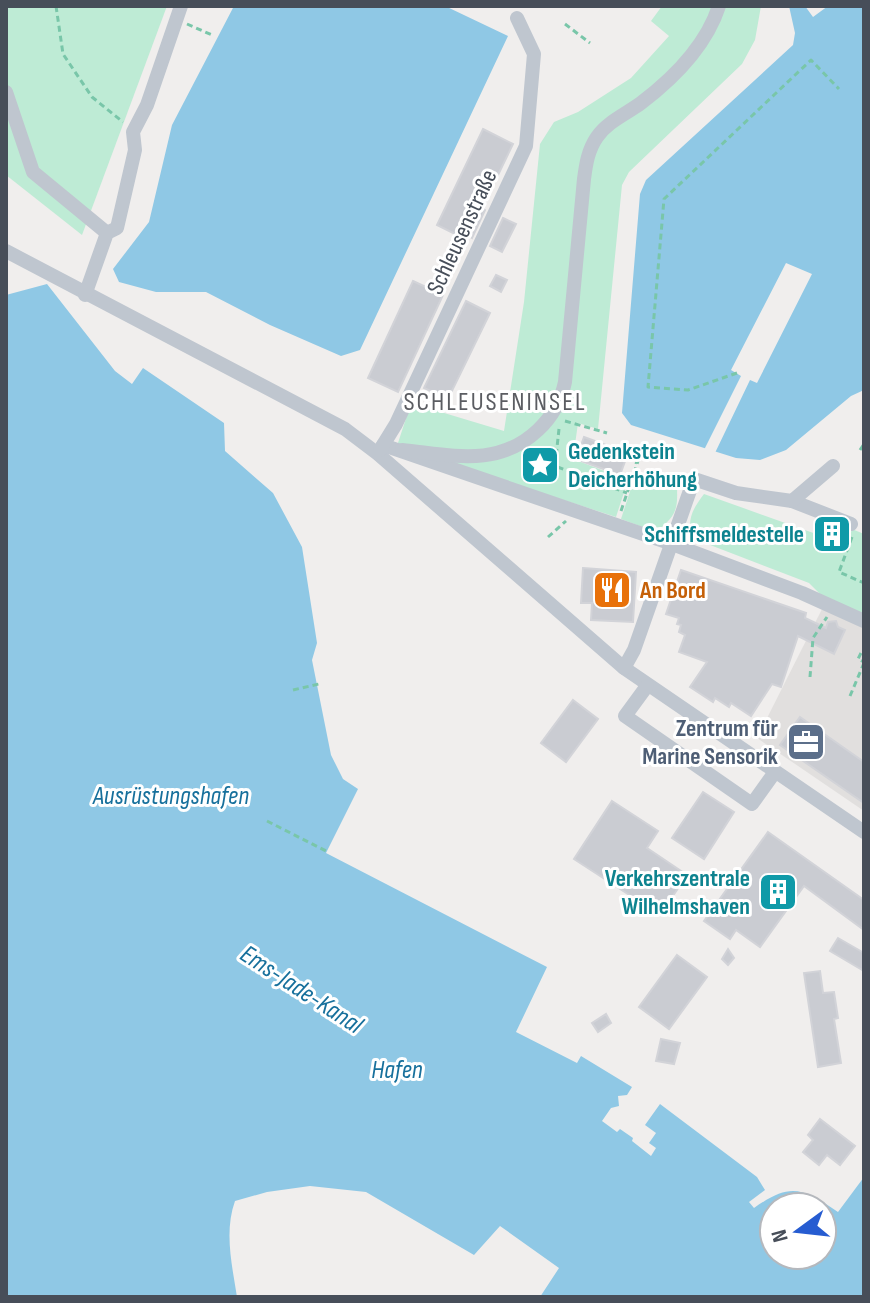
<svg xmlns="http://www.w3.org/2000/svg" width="870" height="1303" viewBox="0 0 870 1303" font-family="'Sofia Sans Condensed',sans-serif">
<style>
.education{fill:#e1dfde}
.green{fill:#beebd5}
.water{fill:#8fc8e5;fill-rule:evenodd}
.pier{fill:#f0eeed}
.building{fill:#caccd2;stroke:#d2d3d8;stroke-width:2}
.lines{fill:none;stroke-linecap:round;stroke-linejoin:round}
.path{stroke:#79c6a9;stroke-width:3;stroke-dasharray:6 4;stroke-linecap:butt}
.minor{stroke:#bfc6cf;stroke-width:14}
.labels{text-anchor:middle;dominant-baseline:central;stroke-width:6;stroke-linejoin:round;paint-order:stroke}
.street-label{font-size:24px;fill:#474e59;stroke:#fff}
.culture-label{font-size:24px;font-weight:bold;fill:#0d838f;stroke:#fff;text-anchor:end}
.food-label{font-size:24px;font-weight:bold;fill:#c56008;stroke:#fff;text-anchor:start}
.service-label{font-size:24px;font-weight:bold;fill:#4e5e75;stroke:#fff;text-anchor:end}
.neighbourhood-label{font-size:26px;letter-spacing:2px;fill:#5b5d62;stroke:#fff}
.water-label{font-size:26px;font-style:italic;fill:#17709c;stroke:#fff}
</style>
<rect width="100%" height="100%" fill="#f0eeed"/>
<polygon class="education" points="822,609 864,628 864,811 757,738"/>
<g class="green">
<polygon points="6,6 167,6 82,235 6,175"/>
<polygon points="662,6 761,6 755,40 742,64 629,172 622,185 598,429 578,423 573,459 628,480 616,517 397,446 411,403 504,431 524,302 540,144 554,122 578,112 631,78 669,36 651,21"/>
<path d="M 636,473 L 677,487 C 678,512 675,516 656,532 L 621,519 Z"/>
<path d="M 704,494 L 819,535 L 817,543 L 828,547 L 830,542 L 846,547 L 852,529 L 864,534 L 864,617 L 825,599 L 809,583 L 692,538 C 687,519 692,510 704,494 Z"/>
</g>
<g class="water">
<polygon points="234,6 445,6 508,36 360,350 341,356 270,325 206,292 156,292 119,282 113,269 149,222 172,125"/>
<polygon points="789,6 805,6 813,17 828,6 864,6 864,390 851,396 786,450 760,460 736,458 631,425 622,413 640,194 646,180 793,45 795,33"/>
<path d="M 47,284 L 115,371 L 132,384 L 143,368 L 224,423 L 225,451 L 273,493 L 302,547 L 317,643 L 312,660 L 331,755 L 343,779 L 358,789 L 326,853 L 547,967 L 516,1032 L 577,1063 L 581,1056 L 632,1087 L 627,1095 L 618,1096 L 619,1106 L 611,1108 L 602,1121 L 617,1132 L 620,1129 L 633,1138 L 632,1141 L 651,1156 L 656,1148 L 649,1143 L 656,1133 L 645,1125 L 660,1104 L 757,1177 L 765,1190 L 749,1202 L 754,1208 C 791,1182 802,1188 838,1212 L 864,1177 L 864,1297 L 540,1297 L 559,1268 L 500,1226 L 474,1255 L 366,1192 L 310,1186 L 267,1192 L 235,1201 C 224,1232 232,1265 237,1297 L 6,1297 L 6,295 ZM 774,1207 L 822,1207 L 822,1255 L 774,1255 Z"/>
</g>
<polygon class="pier" points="786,263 812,274 757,383 750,380 714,455 703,452 741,376 731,370"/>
<g class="building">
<polygon points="483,129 513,144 482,208 485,210 472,238 469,236 467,240 437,225"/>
<polygon points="503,218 516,224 502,252 490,246"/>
<polygon points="496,275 507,280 501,292 490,286"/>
<polygon points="413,281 443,295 398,392 368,378"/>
<polygon points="466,301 490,313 448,399 424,388"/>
<polygon points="584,437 628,453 620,475 573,458 575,446 580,448"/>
<polygon points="826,525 834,532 850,537 846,548 821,539"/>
<polygon points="583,568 636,572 633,622 591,620 592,603 581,603"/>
<polygon points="681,570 806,613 805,618 826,628 828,622 836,621 838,627 845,630 834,654 798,636 781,687 772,684 751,716 731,703 729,707 715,698 713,702 690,687 707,662 679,652 685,635 679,632 681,625 677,624 679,618 666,614"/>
<polygon points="573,700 598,719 566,762 541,743"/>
<polygon points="800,717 864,762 864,803 780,745"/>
<polygon points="703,792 734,812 704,859 672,838"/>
<polygon points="612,801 658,831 647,848 687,875 660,915 574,859"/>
<polygon points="768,832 864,900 864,930 804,886 760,947 736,930 730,939 704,921"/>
<polygon points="838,938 864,953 864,971 830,951"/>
<polygon points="728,949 734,958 728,965 722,959"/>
<polygon points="677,955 707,977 669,1029 639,1007"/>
<polygon points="820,971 823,993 834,992 838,1018 834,1019 841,1063 818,1067 804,973"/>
<polygon points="606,1014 611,1023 598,1032 592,1023"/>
<polygon points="661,1039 680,1043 674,1064 656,1061"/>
<polygon points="820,1119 855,1146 840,1165 827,1155 819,1165 803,1152 813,1140 808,1135"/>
</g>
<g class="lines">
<g class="path">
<polyline points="56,6 63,54 92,97 123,122"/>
<polyline points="187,24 212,35"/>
<polyline points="565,24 590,43"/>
<polyline points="737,373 688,390 648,387 664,199 811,60 839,89"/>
<polyline points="565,421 607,433"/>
<polyline points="559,429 555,466 627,493"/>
<polyline points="860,450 864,444"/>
<polyline points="626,458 637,463"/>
<polyline points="621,511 639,458"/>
<polyline points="548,537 566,521"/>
<polyline points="852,537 839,572 864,583"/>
<polyline points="821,539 823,528"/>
<polyline points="861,653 858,659 864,662"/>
<polyline points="810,677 813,638 827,617"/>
<polyline points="293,690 319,684"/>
<polyline points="850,696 864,663"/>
<polyline points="267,821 328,852"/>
</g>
<g class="minor">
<polyline points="6,92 33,172 107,233"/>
<polyline points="6,251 345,429 378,454 624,668 864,832"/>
<polyline points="85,295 107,233 117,228 135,150 133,132 147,105 181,6"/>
<polyline points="383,445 672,544 802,593 864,621"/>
<polyline points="380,450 396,424 526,146 534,54 517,18"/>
<path d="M 402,450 C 452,455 498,468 538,430 C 553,416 561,401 565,382 L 584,179 C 586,164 588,150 597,137 C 607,122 626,114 641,103 C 674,78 706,46 719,6"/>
<polyline points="792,501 851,524"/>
<polyline points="624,668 634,650 694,479 736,493 792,501 833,466"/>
<polyline points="647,686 625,716 752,804 775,772"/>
</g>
</g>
<defs>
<g id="sight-square" transform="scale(2)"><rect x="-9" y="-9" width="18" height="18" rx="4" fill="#0f9aa8" stroke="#fff"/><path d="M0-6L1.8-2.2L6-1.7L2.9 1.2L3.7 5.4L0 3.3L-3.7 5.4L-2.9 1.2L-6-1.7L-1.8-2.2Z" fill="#fff"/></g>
<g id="building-square" transform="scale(2)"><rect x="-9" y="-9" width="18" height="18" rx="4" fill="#0f9aa8" stroke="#fff"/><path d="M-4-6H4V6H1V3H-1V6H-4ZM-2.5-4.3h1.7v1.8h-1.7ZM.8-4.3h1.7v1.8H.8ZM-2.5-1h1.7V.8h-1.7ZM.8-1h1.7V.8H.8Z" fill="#fff"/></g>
<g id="restaurant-square" transform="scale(2)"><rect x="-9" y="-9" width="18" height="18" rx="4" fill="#e8710a" stroke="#fff"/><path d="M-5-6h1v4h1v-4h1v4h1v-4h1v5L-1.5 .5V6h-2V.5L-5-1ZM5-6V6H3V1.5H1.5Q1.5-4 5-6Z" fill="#fff"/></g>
<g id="office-square" transform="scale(2)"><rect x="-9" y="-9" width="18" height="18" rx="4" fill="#5c6f8a" stroke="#fff"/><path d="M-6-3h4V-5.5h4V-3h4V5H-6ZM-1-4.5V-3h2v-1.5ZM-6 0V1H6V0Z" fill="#fff"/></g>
</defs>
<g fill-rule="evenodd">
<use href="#sight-square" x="540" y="465"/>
<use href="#building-square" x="832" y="534"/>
<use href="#restaurant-square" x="612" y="590"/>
<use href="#office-square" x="806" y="742"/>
<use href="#building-square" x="778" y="892"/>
</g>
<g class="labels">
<g class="street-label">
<text transform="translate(462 232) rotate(-65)">Schleusenstraße</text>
</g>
<g class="culture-label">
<text x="568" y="451" text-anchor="start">Gedenkstein<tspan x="568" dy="28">Deicherhöhung</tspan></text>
<text x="804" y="534">Schiffsmeldestelle</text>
<text x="750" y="878">Verkehrszentrale<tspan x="750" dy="28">Wilhelmshaven</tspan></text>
</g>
<g class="food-label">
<text x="640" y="590">An Bord</text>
</g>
<g class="service-label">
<text x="778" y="728">Zentrum für<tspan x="778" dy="28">Marine Sensorik</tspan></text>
</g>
<g class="neighbourhood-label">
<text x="495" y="402">SCHLEUSENINSEL</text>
</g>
<g class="water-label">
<text x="171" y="796">Ausrüstungshafen</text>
<text transform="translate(301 990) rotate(33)">Ems-Jade-Kanal</text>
<text x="397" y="1070">Hafen</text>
</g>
</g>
<rect width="870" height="1303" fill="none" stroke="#474e59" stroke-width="16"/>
<g transform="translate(798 1231) rotate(255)"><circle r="38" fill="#ffffff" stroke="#b5b8bd" stroke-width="2"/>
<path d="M0-6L14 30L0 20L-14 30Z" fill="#265cd1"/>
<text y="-12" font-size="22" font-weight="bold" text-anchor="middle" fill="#474e59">N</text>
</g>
</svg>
